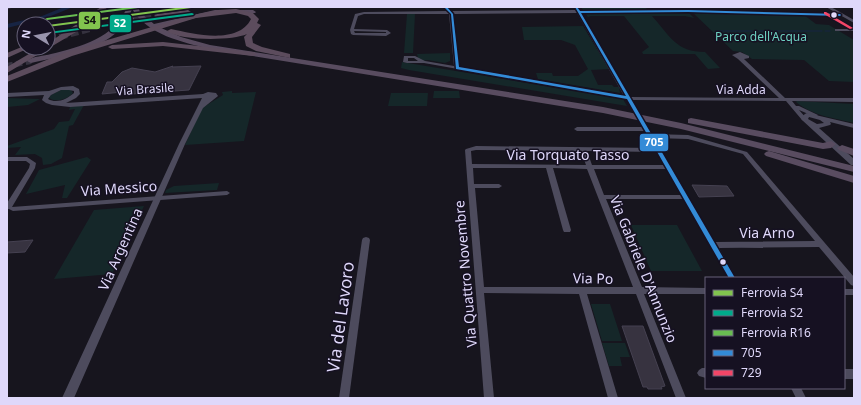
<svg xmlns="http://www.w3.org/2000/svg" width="861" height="405" viewBox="0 0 861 405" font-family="'Noto Sans',sans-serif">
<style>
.green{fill:#152729}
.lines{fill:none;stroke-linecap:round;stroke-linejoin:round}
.stream{stroke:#172443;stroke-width:1}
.river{fill:#172443;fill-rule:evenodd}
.building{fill:#373340;stroke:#454151}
.trunk-tunnel{stroke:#35323f;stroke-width:6;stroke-dasharray:6 3.5;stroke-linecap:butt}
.motorway-tunnel{stroke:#35323f;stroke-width:8;stroke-dasharray:8 3.5;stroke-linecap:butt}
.minor{fill:#4d4b5d;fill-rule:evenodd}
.tertiary{fill:#4d4b5d;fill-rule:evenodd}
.trunk{fill:#594c60;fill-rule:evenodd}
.motorway{fill:#5c4c5d;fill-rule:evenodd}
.bus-1-casing{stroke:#161122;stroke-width:3}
.bus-2-casing{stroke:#161122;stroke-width:3}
.bus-1{fill:#338bd7;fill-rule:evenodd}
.bus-2{fill:#f34667;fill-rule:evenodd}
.rail-1-casing{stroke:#161122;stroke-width:3}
.rail-2-casing{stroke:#161122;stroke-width:3}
.rail-3-casing{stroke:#161122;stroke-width:3}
.rail-1{fill:#82c44e;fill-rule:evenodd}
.rail-2{fill:#00aa8a;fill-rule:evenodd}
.rail-3{fill:#69bd51;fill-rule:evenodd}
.bus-dot{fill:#dfd8fa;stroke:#161122;stroke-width:1.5}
.labels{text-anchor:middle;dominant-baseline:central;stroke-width:3;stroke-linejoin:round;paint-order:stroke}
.far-park-label{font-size:12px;fill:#6dd0c0;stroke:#161122}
.far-street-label{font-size:12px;fill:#dfd8fa;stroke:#161122}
.street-label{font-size:14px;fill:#dfd8fa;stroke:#161122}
.near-street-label{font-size:17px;fill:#dfd8fa;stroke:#161122}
.line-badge{stroke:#161122;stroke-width:1.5}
.badge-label{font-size:11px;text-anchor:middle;font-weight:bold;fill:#fff}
.pale-badge-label{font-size:11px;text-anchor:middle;font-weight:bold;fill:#111}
</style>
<rect width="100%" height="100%" fill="#17151e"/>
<g class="green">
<polygon points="581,7 645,7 648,10 583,10"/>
<path d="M 688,12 L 694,18 L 685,16 L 652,16 C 670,36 676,52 705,52 L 720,68 L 708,69 L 695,54 L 643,54 L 642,52 L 649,47 L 624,16 L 591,16 L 588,17 L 585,13 Z"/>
<polygon points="692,12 804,15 816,24 829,25 854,40 854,82 829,81 804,60 752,59 742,52 733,51"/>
<polygon points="407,14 415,14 413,53 404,53"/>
<polygon points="583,26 609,69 591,70 598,85 612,85 614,87 619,87 620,93 538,79 536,73 552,73 553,76 578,76 588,69 575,45 561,40 524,40 522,27"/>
<polygon points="450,53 450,61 445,63 428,60 422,61 418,58 417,54"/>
<polygon points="402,62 623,99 627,106 409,70 401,68"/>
<path d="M 61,90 L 71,90 L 73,93 C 68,99 56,103 49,98 L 51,95 Z"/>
<polygon points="232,91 232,93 256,92 244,141 185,145 202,108 223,95 222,92"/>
<polygon points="434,91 459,91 460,98 433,98"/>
<polygon points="391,93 428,93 427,106 388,106"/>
<polygon points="7,98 40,99 28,105 7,107"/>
<path d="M 797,101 L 854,104 L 854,123 C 834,118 813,116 796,102 Z"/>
<polygon points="84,105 73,125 69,126 62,158 51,164 43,165 42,158 35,154 15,155 21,147 7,148 7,146 54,129 59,122 69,121 75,109 69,110 70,107"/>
<polygon points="87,157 91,160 67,198 62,198 65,185 26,194 39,170"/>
<polygon points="219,183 217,190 165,193 166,190 174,186"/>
<polygon points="144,206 112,274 54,279 94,210"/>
<polygon points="631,225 677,225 702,271 651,271"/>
<polygon points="591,304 610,304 622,341 602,341"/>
<polygon points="602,343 625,343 630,357 620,357 622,366 609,366"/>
</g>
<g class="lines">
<g class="stream">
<polyline points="718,31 752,31"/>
<polyline points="759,31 772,31"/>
<polyline points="775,31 822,31"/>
<polyline points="825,31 830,31"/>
</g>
<polygon class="river" points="64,7 73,7 46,18 7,28 7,24 42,16"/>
</g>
<g class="building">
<polygon points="173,66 172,67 201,66 189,90 132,94 133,91 102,94 107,82 112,82 122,72 132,68 155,72"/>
<polygon points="692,185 727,186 734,196 699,197"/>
<polygon points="33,240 25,252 7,253 7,242"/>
<polygon points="622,326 643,326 665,386 661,387 662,389 648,389 647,387 643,387"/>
</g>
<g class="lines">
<polyline class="trunk-tunnel" points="7,66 31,61"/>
<g class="motorway-tunnel">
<polyline points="132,19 157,16"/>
<polyline points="48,39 90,28"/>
</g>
<g class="minor">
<path d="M 443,7 L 447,7 L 452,11 L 576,10 L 574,7 L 578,7 L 580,10 L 688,10 L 841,14 L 842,15 L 840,16 L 688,12 L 581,13 L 630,97 L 779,98 L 738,59 L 732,55 L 740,52 L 749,56 L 749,58 L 744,59 L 785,98 L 854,98 L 854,102 L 792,101 L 796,106 L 799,106 L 818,115 L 817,116 L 813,116 L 799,110 L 807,119 L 804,121 L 802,120 L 786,101 L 632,100 L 652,134 L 688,135 L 747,152 L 854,277 L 854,286 L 851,285 L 819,247 L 719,248 L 736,278 L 728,278 L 683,199 L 606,199 L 642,287 L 706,288 L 706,294 L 644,294 L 686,398 L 676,398 L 636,294 L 587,294 L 618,398 L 608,398 L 579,294 L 484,293 L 494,398 L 484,398 L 465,150 L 466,149 L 476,146 L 654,148 L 644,131 L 577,131 L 574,129 L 577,127 L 642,127 L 626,99 L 424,63 L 407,63 L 403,62 L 404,56 L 415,56 L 425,61 L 454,66 L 449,14 L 364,14 L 358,16 L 354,29 L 387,30 L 391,33 L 386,36 L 353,35 L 351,34 L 350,30 L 355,14 L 364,12 L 447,11 ZM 577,13 L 624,96 L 459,67 L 454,14 ZM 354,31 L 386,32 L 386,33 L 355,33 ZM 408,58 L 414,58 L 418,61 L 408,61 ZM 654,138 L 688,139 L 743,154 L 815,241 L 715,242 ZM 476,150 L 581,151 L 586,165 L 472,164 L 471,151 ZM 587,151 L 656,152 L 664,165 L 592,165 ZM 473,168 L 546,168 L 563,230 L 564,232 L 570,232 L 571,230 L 553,168 L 587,169 L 633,287 L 484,287 L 475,188 L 499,188 L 502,186 L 499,184 L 474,184 ZM 594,169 L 666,169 L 681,195 L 604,195 Z"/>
<rect x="835" y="29" width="19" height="2"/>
<polygon points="7,157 27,157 36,163 35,168 12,207 227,191 230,193 227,195 13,211 9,209 7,209 7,203 29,168 30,164 26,161 7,161"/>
<polygon points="366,237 369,238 370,240 349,398 339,398 362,240 363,238"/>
<rect x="844" y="289" width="10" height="6"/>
<polygon points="702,368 706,368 706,378 699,376 697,373 699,370"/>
<rect x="844" y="369" width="10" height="10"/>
<polygon points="791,388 801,388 806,398 796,398"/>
</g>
<g class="tertiary">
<polygon points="7,7 15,7 7,9"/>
<polygon points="826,7 831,7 854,20 854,23"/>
<path d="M 73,86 L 79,89 L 80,94 L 76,98 L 66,103 L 203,94 L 208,92 L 216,93 L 218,96 L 203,108 L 185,144 L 74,398 L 62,398 L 179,144 L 202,98 L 70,107 L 52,105 L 46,103 L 42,100 L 44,95 L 7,97 L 7,93 L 49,91 L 61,87 ZM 61,90 L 69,90 L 74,91 L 74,93 C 67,99 57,104 48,99 L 51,95 Z"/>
<path d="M 807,113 L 854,124 L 854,128 L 830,122 L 831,124 L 830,125 L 819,128 L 854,159 L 854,165 L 851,165 L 802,120 C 800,118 804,114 807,113 ZM 809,117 L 820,120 L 824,123 L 817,124 L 808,119 Z"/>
</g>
<g class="trunk">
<path d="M 127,7 L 137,7 L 142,14 L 154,24 L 215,10 L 253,10 L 256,12 L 255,13 L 215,13 L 159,27 L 181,37 L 210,45 L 603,107 L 681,123 L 854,166 L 854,172 L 681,129 L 603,113 L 210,49 C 182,42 148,35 132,9 C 119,49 66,55 31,63 L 27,61 C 33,56 44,56 51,54 C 80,47 115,38 127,7 Z"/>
<polygon points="691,118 823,143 831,141 836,144 831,148 823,149 688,123 688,119"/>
<polygon points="842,145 854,149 854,156 839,150 837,148"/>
<polygon points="769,151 854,176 854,183 766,156 764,154 766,152"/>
</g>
<g class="motorway">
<polygon points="101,7 108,7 86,26 7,73 7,67 39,48 48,48 48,43 80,22"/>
<path d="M 236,9 L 253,13 L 259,19 L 257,23 L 261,25 L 252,37 L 253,43 L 262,47 L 290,54 L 290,58 L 256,51 L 246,46 L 244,37 L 247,34 C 232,41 180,41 167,31 L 171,29 C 194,34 238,45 251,19 L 248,16 L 236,13 L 196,18 L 72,56 L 7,82 L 7,76 L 66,52 L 193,15 L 218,10 Z"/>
<polygon points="188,10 191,12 190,13 157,18 154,16 157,14"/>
<polygon points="132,17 134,18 134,20 90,30 86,28"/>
<polygon points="163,42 253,52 257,54 253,56 163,46 112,49 108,47 112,45"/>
<polygon points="24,46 24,48 29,48 7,58 7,53"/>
</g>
<g class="bus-1-casing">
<polygon id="bus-1" points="444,7 447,7 453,14 459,67 626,96 575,7 577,7 580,11 688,10 840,14 841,15 840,16 688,12 581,13 735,278 729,278 627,99 456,69 451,14"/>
</g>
<g class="bus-2-casing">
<polygon id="bus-2" points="824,12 826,12 853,28 850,29 824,14"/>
</g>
<use href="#bus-1" class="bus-1"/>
<use href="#bus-2" class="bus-2"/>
<g class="rail-1-casing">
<polygon id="rail-1" points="183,7 193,7 191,8 48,27 48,25"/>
</g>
<g class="rail-2-casing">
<polygon id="rail-2" points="192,13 194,14 193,15 48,34 48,32 49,32"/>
</g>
<g class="rail-3-casing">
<polygon id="rail-3" points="130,7 140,7 138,8 47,20 45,19 47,18"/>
</g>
<use href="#rail-1" class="rail-1"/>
<use href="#rail-2" class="rail-2"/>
<use href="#rail-3" class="rail-3"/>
</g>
<g class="bus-dot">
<circle cx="834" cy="15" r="3.5"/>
<circle cx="723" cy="262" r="3.5"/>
</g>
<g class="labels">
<g class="far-park-label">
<text x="761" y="36">Parco dell'Acqua</text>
</g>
<g class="far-street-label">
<text transform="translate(145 89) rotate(-4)">Via Brasile</text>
<text x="741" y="89">Via Adda</text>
</g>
<g class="street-label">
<text x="568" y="154">Via Torquato Tasso</text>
<text transform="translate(119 188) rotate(-4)">Via Messico</text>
<text x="767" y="232">Via Arno</text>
<text transform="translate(120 249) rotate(-66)">Via Argentina</text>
<text transform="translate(644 269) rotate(68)">Via Gabriele D'Annunzio</text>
<text transform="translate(465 274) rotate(-95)">Via Quattro Novembre</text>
<text transform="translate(593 278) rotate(1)">Via Po</text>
</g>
<g class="near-street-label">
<text transform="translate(340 317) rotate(-82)">Via del Lavoro</text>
</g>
</g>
<g class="line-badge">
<rect x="78" y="11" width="23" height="19" rx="4" fill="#82c44e"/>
<rect x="109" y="14" width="23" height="19" rx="4" fill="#00aa8a"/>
<rect x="639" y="133" width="30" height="19" rx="4" fill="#338bd7"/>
</g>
<g class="badge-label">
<text x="120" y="27">S2</text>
<text x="654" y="146">705</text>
</g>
<g class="pale-badge-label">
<text x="90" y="24">S4</text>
</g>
<rect width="861" height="405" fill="none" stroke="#dfd8fa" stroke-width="16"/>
<rect x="705" y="277" width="140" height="112" fill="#161122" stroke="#666178"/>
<rect x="713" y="290" width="20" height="6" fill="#82c44e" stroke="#666178"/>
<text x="741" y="297" font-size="12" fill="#dfd8fa">Ferrovia S4</text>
<rect x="713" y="310" width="20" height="6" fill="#00aa8a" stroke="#666178"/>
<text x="741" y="317" font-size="12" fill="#dfd8fa">Ferrovia S2</text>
<rect x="713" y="330" width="20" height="6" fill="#69bd51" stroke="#666178"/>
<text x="741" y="337" font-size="12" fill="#dfd8fa">Ferrovia R16</text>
<rect x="713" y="350" width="20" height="6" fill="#338bd7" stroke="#666178"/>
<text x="741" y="357" font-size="12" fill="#dfd8fa">705</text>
<rect x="713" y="370" width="20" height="6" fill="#f34667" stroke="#666178"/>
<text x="741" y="377" font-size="12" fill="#dfd8fa">729</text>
<g transform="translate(36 36) rotate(280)"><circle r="19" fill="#161122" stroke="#666178"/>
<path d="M0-3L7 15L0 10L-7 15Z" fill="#9994ad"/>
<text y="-6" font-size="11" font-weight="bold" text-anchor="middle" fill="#dfd8fa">N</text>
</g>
</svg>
